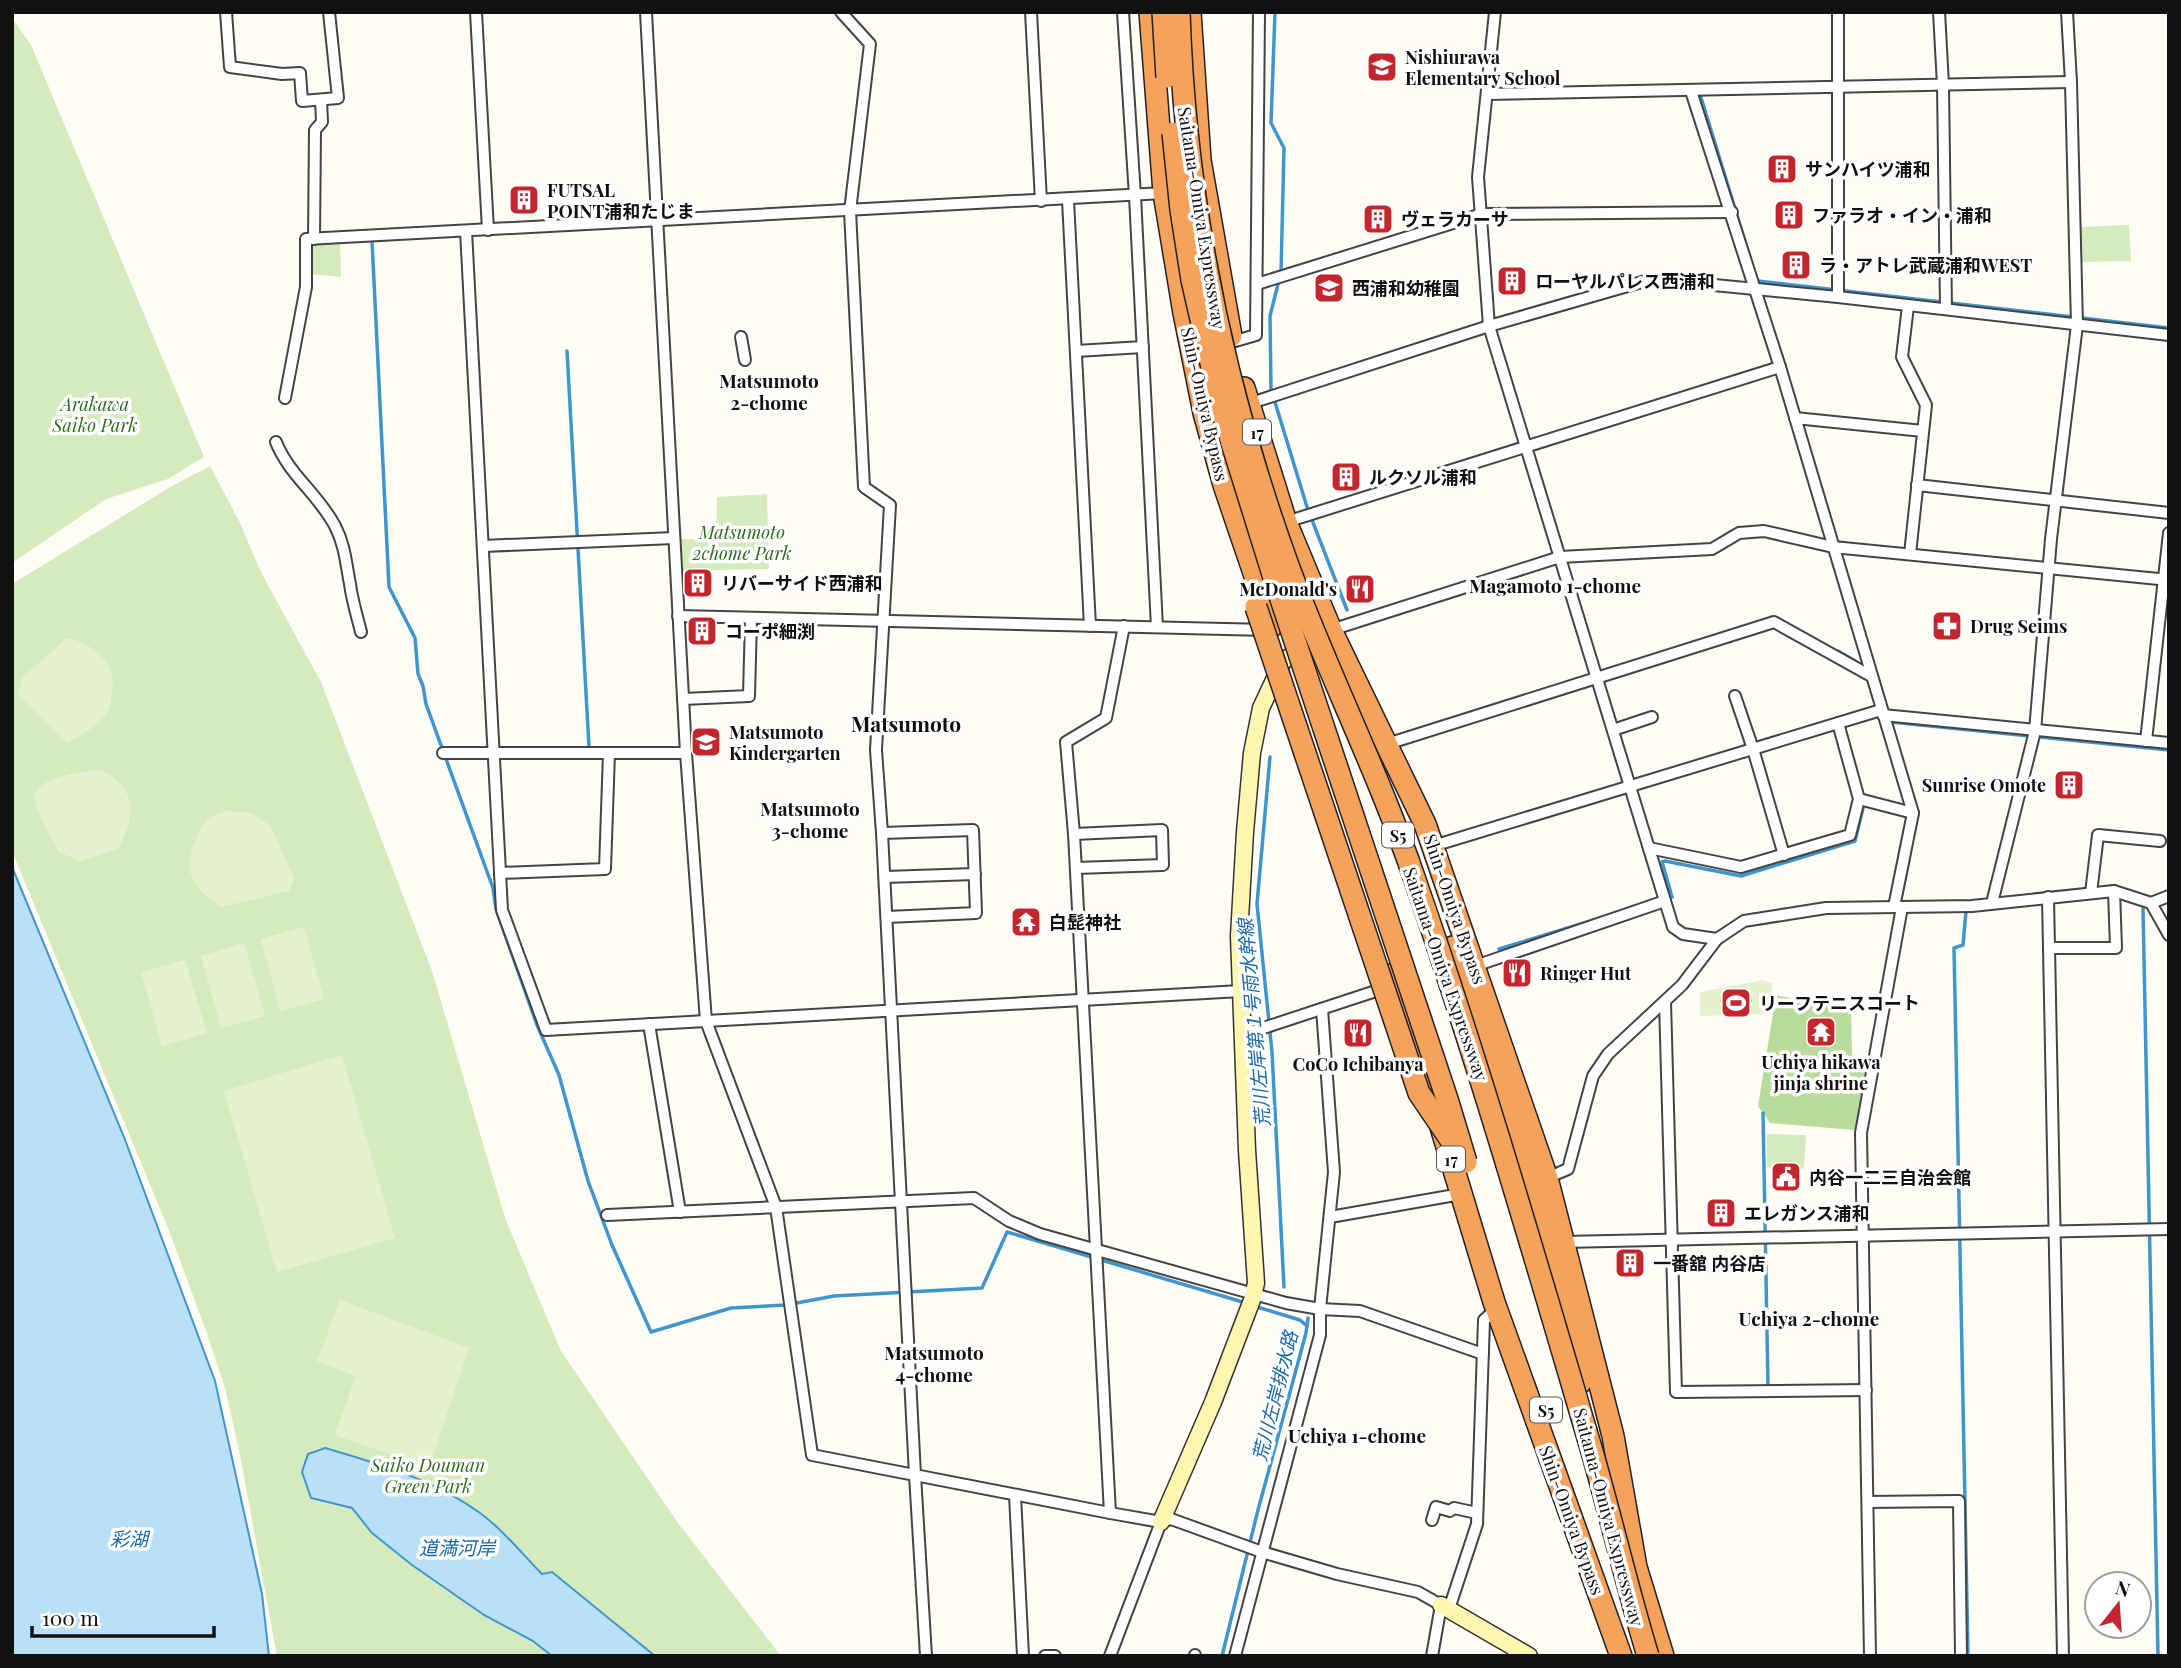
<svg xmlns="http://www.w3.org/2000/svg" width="2181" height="1668" viewBox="0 0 2181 1668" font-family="'Playfair Display','Noto Sans JP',serif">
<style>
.green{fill:#d5ebbd}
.forest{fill:#b9dc9c}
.pitch{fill:#e6f2cf}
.water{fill:#b9e0f7;stroke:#3f96cf;stroke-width:2}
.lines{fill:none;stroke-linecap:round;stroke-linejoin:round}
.stream{stroke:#3f96cf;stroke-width:3.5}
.street-casing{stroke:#444;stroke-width:14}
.secondary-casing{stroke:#333;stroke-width:19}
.highway-casing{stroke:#222;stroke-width:24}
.street{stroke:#fff;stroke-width:10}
.secondary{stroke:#fff6b0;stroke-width:16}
.highway{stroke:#f5a25d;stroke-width:21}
.highway-bridge-casing{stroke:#222;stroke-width:24;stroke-linecap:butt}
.highway-bridge{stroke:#f5a25d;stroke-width:21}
.labels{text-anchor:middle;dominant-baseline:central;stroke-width:7;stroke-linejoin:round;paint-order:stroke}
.shield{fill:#fff;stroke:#585858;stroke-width:2}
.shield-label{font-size:16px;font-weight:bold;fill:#111}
.poi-label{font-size:18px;font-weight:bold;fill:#111;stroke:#fff;text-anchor:start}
.street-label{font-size:18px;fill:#111;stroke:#fff}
.park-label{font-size:18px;font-style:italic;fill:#2f6b1f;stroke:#fff}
.neighbourhood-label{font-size:19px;font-weight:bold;fill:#111;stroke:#fff}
.water-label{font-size:19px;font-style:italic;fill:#1768a6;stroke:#fff}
.quarter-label{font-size:21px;font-weight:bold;fill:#111;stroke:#fff}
</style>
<rect width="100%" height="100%" fill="#fffdf5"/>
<g class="green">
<polygon points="12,18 31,45 204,457 168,479 106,499 12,563"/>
<polygon points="2129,225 2131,261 2081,262 2080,227"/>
<polygon points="340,240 341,277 308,274 308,241"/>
<polygon points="210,466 239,521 262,574 321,682 432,971 505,1218 561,1351 678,1523 781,1656 277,1656 240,1455 225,1388 205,1328 168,1228 12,851 12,584 172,486"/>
<polygon points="767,494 769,569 680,571 678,539 716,540 717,497"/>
<polygon points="1767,1134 1806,1135 1804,1169 1767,1167"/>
</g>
<polygon class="forest" points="1776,995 1851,1010 1852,1055 1867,1060 1855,1130 1770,1123 1758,1106"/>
<g class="pitch">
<path d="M 67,638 C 94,644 118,663 112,694 C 110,700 110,709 106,714 C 96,728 81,735 67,743 L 18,695 L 22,678 Z"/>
<path d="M 99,769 C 137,786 137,816 118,849 L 80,861 L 59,852 C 53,840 37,813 35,801 C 30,777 81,773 99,769 Z"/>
<path d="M 227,811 L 251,813 L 270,825 L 294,878 L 289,891 L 221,907 C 209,898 196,889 191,874 C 186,858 198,827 211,817 C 215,814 223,813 227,811 Z"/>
<polygon points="304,927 324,999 280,1011 261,939"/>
<polygon points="244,943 265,1016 221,1028 201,956"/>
<polygon points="185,960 207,1033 162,1046 141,972"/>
<polygon points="1763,980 1772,983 1772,1014 1700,1016 1700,992"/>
<polygon points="342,1055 395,1238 277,1272 224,1091"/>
<polygon points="340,1300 469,1348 429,1468 335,1435 356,1376 317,1361"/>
</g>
<g class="water">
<polygon points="12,867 124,1137 215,1381 262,1594 269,1656 12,1656"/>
<path d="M 325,1448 C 380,1464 438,1481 484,1516 C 505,1532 523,1555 542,1574 L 552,1572 L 655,1656 L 552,1656 L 533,1641 L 484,1615 L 412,1565 L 372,1533 L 352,1508 L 311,1498 L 302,1472 L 308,1454 Z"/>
</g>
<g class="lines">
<g class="stream">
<polyline points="1275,12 1271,123 1284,148 1281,273"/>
<polyline points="1699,91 1751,261"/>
<polyline points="372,241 389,587 415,638 418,674 423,686 426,704 493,888 496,909 537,1025 559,1075 588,1181 612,1245 651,1332 731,1308 786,1305 834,1296 982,1288 1007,1232 1246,1303"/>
<polyline points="1279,280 1270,316 1271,389 1307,507 1347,610"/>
<polyline points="1758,281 2169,328"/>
<polyline points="567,351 589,747"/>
<polyline points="1838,651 1855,661"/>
<polyline points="1891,722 2169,750"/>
<polyline points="1270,757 1257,904 1272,1052 1284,1287"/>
<polyline points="1668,898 1672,897 1662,862 1665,861 1741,876 1855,841 1863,808"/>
<polyline points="1900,903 1909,859"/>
<polyline points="2143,909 2158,1656"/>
<polyline points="1966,911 1963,945 1954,948 1968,1656"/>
<polyline points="1499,949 1597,919"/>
<polyline points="1763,1113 1768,1387"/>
<polyline points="1254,1306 1300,1320 1307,1326"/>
<polyline points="1222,1656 1258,1510 1306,1333 1308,1318"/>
</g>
<g class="street-casing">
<g id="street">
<polyline points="226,12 230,67 282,74 300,73 302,101 338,98 329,12"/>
<polyline points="476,12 488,230"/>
<polyline points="646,12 686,753 706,1021 776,1207 812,1455 1110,1513 1161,1522 1171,1519 1262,1552 1337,1574 1418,1592 1441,1605 1432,1656"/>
<polyline points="841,12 870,44 850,211 864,487 890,505 876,750 882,833 915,1475 926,1656"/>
<polyline points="1031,12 1041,201"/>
<polyline points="1123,12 1135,196 1157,627"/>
<polyline points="1495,12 1478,177 1489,326 1673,927 1683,934 1717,939"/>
<polyline points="1838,12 1838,297"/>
<polyline points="1939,12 1943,85 1946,309"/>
<polyline points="1691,91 1780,367 1913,813 1894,907"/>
<polyline points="1487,94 2071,82"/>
<polyline points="1068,200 1090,626"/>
<polyline points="466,231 502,910 546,1030 1241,991"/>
<polyline points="314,239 315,130 322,122 321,100"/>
<polyline points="1257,284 1482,214 1732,212"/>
<polyline points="1908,306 1902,357 1926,405 1910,554"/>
<polyline points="741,337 745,360"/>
<polyline points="1232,342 1256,335 1259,12"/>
<polyline points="1076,351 1143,347"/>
<polyline points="285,398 306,287 306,239 1164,193"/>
<polyline points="1248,404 1489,326 1652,279 1838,297 2169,335"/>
<polyline points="1795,418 1923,431"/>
<path d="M 276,442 C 289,475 319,495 335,526 C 345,545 346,564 350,584 C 352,600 357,616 361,632"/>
<polyline points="1917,485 2169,513"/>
<polyline points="1286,522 1780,367"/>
<polyline points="483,546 674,538"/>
<polyline points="678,616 1267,630"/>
<polyline points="1331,630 1560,557 1712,549 1739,533 1764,531 1833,547 2169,580"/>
<polyline points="1735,696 1753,749 1784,855"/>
<polyline points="683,699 749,696 751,618"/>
<polyline points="1883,715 2169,743"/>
<polyline points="1613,730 1652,717"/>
<polyline points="2146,741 2169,533"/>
<polyline points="1387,744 1774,622 1871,676"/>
<polyline points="443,753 686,753"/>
<polyline points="1859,799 1913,813"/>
<polyline points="882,833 973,830 976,913 887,917"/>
<polyline points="1074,834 1162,830 1163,865 1076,868"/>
<polyline points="1433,846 1881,710"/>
<polyline points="1649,848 1741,867 1850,835 1859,799 1838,723"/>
<polyline points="500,873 605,869 609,753"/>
<polyline points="885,877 975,874"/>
<polyline points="2091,893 2098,835 2160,841"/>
<polyline points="2048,897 2063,1656"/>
<polyline points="1992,903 2035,731 2051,539 2077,325 2071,82 2067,12"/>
<polyline points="2151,903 2169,896"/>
<polyline points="2049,948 2116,948 2114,891"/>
<polyline points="1475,966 1665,901"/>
<polyline points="1665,1002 1676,1392 1866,1390"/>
<polyline points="649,1024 680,1212"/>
<polyline points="1242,1035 1388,987"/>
<polyline points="1547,1178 1568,1169 1593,1076 1608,1054 1682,985 1717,939 1744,921 1826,908 1972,906 2114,891 2151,903 2169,935"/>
<polyline points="607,1215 974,1198 1009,1221 1040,1234 1286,1303 1320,1309 1360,1311 1483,1354"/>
<polyline points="1330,1217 1461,1194"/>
<polyline points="1564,1242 2169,1229"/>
<polyline points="1015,1495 1023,1656"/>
<polyline points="1868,1502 1959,1501 1961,1656"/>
<polyline points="1110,1513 1074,834 1066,742 1106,718 1124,626"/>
<polyline points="1432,1520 1436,1507 1450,1511 1454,1508 1477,1513"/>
<polyline points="1449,1609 1477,1524 1484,1320 1497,1308"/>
<polyline points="1045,1656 1055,1656"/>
<polyline points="1110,1656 1161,1522"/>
<polyline points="1195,1656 1195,1655"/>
<polyline points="1235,1656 1320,1335 1320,1309 1334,1172 1322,1009"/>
<polyline points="1870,1656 1861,1133 1902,907"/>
</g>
</g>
<g class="secondary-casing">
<g id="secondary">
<polyline points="1161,1522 1213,1402 1252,1300 1256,1283 1247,1150 1239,936 1245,832 1252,753 1261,708 1283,661 1305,647"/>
<polyline points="1441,1605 1529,1656"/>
</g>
</g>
<g class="highway-casing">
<g id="highway">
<polyline points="1150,12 1164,193 1184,313 1204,413 1224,485 1272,626"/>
<polyline points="1190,12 1200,160 1231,336"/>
<polyline points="1244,388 1286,522 1331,630 1425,824 1547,1178 1613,1436 1636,1567 1663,1656"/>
<polyline points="1453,947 1503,1098 1572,1339 1580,1383"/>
<polyline points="1390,975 1434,1104 1494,1302 1621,1656"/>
</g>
</g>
<use href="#street" class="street"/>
<use href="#secondary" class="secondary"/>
<use href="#highway" class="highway"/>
<g class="highway-bridge-casing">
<g id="highway-bridge">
<polyline points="1163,12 1167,77"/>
<path d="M 1179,12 C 1185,202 1224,390 1289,568 C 1328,673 1379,774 1415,880 C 1480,1067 1535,1258 1591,1448 C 1611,1517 1627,1587 1648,1656"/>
<polyline points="1173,133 1181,210 1192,280 1222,411 1275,581 1447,1099 1466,1162"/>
<polyline points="1256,607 1419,1093 1455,1146"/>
</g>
</g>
<use href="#highway-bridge" class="highway-bridge"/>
</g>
<defs>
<g id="school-square" transform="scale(1.575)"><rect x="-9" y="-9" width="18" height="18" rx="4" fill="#c4262e" stroke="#fff"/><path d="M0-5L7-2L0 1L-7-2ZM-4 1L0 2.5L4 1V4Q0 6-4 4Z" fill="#fff"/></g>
<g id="building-square" transform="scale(1.575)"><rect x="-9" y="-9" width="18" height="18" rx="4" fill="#c4262e" stroke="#fff"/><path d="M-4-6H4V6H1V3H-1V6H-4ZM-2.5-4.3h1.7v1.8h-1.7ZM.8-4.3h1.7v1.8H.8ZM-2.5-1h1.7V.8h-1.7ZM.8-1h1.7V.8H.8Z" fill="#fff"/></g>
<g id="restaurant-square" transform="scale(1.575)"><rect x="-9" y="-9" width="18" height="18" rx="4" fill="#c4262e" stroke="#fff"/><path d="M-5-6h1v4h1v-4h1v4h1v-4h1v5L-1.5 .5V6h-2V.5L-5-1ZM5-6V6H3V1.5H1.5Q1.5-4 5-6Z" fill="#fff"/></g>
<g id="pharmacy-square" transform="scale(1.575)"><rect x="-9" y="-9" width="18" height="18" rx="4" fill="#c4262e" stroke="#fff"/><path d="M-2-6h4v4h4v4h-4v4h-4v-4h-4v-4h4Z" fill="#fff"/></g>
<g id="temple-square" transform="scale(1.575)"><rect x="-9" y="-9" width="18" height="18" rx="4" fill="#c4262e" stroke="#fff"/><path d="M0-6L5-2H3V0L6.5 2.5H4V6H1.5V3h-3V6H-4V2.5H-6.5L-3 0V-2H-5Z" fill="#fff"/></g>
<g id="stadium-square" transform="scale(1.575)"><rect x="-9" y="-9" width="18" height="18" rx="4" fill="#c4262e" stroke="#fff"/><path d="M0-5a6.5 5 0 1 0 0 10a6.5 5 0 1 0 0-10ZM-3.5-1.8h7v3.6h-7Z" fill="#fff"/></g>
<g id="civic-square" transform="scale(1.575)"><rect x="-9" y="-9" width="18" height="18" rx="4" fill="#c4262e" stroke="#fff"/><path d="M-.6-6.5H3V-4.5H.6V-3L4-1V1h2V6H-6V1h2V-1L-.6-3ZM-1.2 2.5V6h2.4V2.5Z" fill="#fff"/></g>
</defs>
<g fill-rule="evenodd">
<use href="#school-square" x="1382" y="67"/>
<use href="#building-square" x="1782" y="169"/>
<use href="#building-square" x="524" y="200"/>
<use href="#building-square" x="1789" y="215"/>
<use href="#building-square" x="1378" y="219"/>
<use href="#building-square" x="1796" y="265"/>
<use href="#building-square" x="1512" y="281"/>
<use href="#school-square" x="1329" y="288"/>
<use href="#building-square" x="1346" y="477"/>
<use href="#building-square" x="698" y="583"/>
<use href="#restaurant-square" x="1360" y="589"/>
<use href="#pharmacy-square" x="1947" y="626"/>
<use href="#building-square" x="702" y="631"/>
<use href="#school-square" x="706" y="742"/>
<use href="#building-square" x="2069" y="785"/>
<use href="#temple-square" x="1026" y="922"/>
<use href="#restaurant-square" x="1517" y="973"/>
<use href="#stadium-square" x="1736" y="1003"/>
<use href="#temple-square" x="1821" y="1032"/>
<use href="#restaurant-square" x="1358" y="1033"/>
<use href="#civic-square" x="1786" y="1177"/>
<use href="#building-square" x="1721" y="1213"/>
<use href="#building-square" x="1630" y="1263"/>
</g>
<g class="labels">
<g class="shield">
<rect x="1243" y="419.5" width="28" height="25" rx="5"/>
<rect x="1382" y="822.5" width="32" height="25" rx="5"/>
<rect x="1437" y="1146.5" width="28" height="25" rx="5"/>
<rect x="1530" y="1397.5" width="32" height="25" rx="5"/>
</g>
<g class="shield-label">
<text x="1257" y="432">17</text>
<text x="1398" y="835">S5</text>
<text x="1451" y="1159">17</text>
<text x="1546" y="1410">S5</text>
</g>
<g class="poi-label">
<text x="1405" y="57">Nishiurawa<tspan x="1405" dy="21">Elementary School</tspan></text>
<text x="1805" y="169">サンハイツ浦和</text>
<text x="547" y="190">FUTSAL<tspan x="547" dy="21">POINT浦和たじま</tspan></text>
<text x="1812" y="215">ファラオ・イン・浦和</text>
<text x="1401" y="219">ヴェラカーサ</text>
<text x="1819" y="265">ラ・アトレ武蔵浦和WEST</text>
<text x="1535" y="281">ローヤルパレス西浦和</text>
<text x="1352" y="288">西浦和幼稚園</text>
<text x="1369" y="477">ルクソル浦和</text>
<text x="721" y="583">リバーサイド西浦和</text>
<text x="1337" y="589" text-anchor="end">McDonald's</text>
<text x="1970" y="626">Drug Seims</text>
<text x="725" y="631">コーポ細渕</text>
<text x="729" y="732">Matsumoto<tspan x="729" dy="21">Kindergarten</tspan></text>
<text x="2046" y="785" text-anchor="end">Sunrise Omote</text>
<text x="1049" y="922">白髭神社</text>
<text x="1540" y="973">Ringer Hut</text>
<text x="1759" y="1003">リーフテニスコート</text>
<text x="1821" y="1062" text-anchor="middle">Uchiya hikawa<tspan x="1821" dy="21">jinja shrine</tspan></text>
<text x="1358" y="1064" text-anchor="middle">CoCo Ichibanya</text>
<text x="1809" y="1177">内谷一二三自治会館</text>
<text x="1744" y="1213">エレガンス浦和</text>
<text x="1653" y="1263">一番舘 内谷店</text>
</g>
<g class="street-label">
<text transform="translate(1202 218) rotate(81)">Saitama-Omiya Expressway</text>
<text transform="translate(1205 404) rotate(77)">Shin-Omiya Bypass</text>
<text transform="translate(1455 909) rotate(71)">Shin-Omiya Bypass</text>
<text transform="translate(1446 974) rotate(71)">Saitama-Omiya Expressway</text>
<text transform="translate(1609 1517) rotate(75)">Saitama-Omiya Expressway</text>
<text transform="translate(1572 1520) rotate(70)">Shin-Omiya Bypass</text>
</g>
<g class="park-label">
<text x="95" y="404">Arakawa<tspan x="95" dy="21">Saiko Park</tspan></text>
<text x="742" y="532">Matsumoto<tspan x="742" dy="21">2chome Park</tspan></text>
<text x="428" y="1465">Saiko Douman<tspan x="428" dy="21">Green Park</tspan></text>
</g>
<g class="neighbourhood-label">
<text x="769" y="380">Matsumoto<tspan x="769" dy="22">2-chome</tspan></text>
<text x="1555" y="585">Magamoto 1-chome</text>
<text x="810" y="808">Matsumoto<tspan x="810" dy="22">3-chome</tspan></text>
<text x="1809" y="1318">Uchiya 2-chome</text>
<text x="934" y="1352">Matsumoto<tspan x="934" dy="22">4-chome</tspan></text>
<text x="1357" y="1435">Uchiya 1-chome</text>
</g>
<g class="water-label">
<text transform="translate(1253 1023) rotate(-95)">荒川左岸第１号雨水幹線</text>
<text transform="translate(1274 1396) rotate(-76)">荒川左岸排水路</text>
<text x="129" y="1538">彩湖</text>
<text x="457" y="1547">道満河岸</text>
</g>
<g class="quarter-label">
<text x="906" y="723">Matsumoto</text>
</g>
</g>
<rect width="2181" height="1668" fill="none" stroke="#111111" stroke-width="28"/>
<g transform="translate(2118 1605) rotate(17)"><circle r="33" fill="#ffffff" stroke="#a0a0a0" stroke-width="2"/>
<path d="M0-5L12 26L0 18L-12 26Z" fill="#c4262e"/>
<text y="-10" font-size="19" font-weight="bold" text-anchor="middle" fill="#111111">N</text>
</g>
<path d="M32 1626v10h182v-10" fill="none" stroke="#111111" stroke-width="3.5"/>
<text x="42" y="1626" font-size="21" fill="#111111" stroke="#ffffff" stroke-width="5" paint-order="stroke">100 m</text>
</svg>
